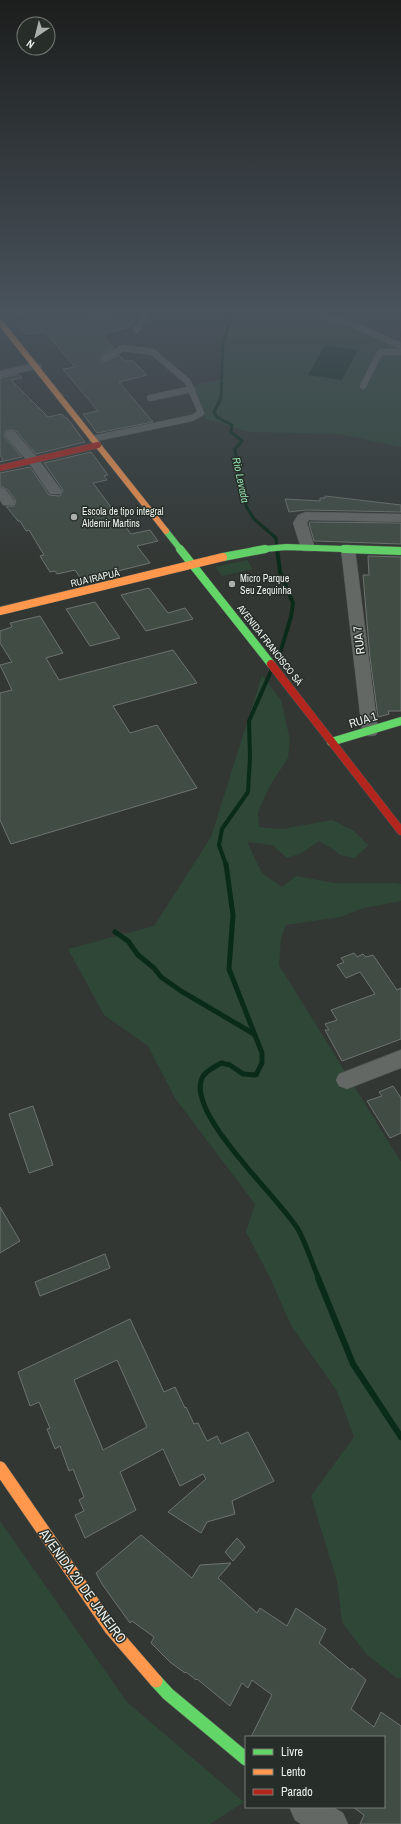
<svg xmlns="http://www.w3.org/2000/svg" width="401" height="1824" viewBox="0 0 401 1824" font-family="'Archivo Narrow',sans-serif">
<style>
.green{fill:#2e4737}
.water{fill:#0a2b19}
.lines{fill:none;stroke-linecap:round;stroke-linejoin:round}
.stream-far3{stroke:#0a2b19;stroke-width:3}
.stream-far2{stroke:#0a2b19;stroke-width:4}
.stream-far1{stroke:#0a2b19;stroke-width:5}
.stream{stroke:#0a2b19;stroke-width:6}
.building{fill:#414c45;stroke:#6e7370;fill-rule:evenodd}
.lane-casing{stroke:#515553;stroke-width:7}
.street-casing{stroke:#515553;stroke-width:1}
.fast-far2-casing{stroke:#515553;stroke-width:7}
.fast-far1-casing{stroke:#515553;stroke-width:9}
.fast-casing{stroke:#515553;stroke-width:14}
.slow-far2-casing{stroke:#515553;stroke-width:7}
.slow-far1-casing{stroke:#515553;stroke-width:9}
.slow-casing{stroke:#515553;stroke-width:14}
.jam-far1-casing{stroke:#515553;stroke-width:7}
.jam-casing{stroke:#515553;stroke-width:9}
.path{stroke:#616362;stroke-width:1.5;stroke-dasharray:0.5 2;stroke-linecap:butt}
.lane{stroke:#646865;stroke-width:6}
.street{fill:#646865;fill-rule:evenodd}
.fast-far2{stroke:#63d668;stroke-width:6}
.fast-far1{stroke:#63d668;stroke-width:8}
.fast{stroke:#63d668;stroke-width:13}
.slow-far2{stroke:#ff974d;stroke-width:6}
.slow-far1{stroke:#ff974d;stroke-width:8}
.slow{stroke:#ff974d;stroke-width:13}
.jam-far1{stroke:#b3261e;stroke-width:6}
.jam{stroke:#b3261e;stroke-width:8}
.poi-dot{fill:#abb0ac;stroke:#272e29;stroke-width:1.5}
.labels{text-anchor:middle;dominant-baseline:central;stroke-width:3;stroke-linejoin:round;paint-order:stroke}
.far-poi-label{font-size:10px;fill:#ecf1ed;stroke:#272e29;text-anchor:start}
.far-street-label{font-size:10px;fill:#ecf1ed;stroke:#272e29}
.far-water-label{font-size:11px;font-style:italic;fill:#94ddad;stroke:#272e29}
.street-label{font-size:12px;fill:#ecf1ed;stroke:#272e29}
.near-street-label{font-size:14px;fill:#ecf1ed;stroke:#272e29}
</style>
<rect width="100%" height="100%" fill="#323734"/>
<g class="green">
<polygon points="229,310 306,310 352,324 401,346 401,447 339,434 249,432 206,419 195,389 198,385 222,380 222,365 224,354 223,343 231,319"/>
<polygon points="247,560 253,569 222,576 215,567"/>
<polygon points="262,675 281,700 290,740 288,758 269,787 258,812 259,827 283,829 332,820 353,830 368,845 355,858 340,855 333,849 319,841 302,853 287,858 272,845 247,842 262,873 282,887 296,876 335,883 396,883 401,884 401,901 364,908 340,917 286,925 281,938 279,965 401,1162 401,1678 397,1678 367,1655 342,1622 337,1581 311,1496 354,1437 337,1391 292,1327 270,1278 246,1232 255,1204 175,1098 148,1046 104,1015 68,949 154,926 211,837"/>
<polygon points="0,1521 127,1702 244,1802 210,1824 0,1824"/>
</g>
<polygon class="water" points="325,345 358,350 342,380 308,375"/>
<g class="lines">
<polyline class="stream-far3" points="229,310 231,319 223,343 221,398 214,412 217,417 232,425 231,432 242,441 235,449 237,464 245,491 246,506 254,519 276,538 277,550"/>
<g class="stream-far2">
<polyline points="277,549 280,572 293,603 291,617 280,653"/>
<polyline points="226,865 219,845 222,829 248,792 250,757 249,721 271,671"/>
</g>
<g class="stream-far1">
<path d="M 226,864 L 233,915 L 229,969 L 262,1053 L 262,1063 L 256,1075 L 243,1074 L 230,1065 L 221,1063 C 215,1067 205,1071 202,1078 C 186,1115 281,1199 299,1231 C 307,1246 312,1264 319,1279"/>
<polyline points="115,932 128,941 138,955 154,968 161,977 181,991 254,1034"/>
</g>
<polyline class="stream" points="318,1278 353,1364 401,1437"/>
</g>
<g class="building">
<polygon points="18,310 102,310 91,312 89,315 89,318 94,320 127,315 137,319 126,328 104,334 106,336 103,337 113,348 102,354 100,358 101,362 104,362 119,355 125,361 133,361 147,375 119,382 153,422 97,433 83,414 98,411 63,369 75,367 45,332 25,334 15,322 26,320"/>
<polygon points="18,374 22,378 11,380 48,417 62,414 65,418 67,418 85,442 36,454 16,431 11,430 6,431 4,436 22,457 0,462 3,460 0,455 0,378"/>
<polygon points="91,452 108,475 104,476 107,480 93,483 131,534 150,530 158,541 137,546 150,563 82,580 75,570 57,574 55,571 50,572 40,556 44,555 29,530 26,531 20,521 18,521 6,506 14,506 16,501 8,490 0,486 0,473 30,467 49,495 60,496 63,490 44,463"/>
<polygon points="325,496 401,505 401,512 306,510 289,512 285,499 320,501 320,498 325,498"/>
<polygon points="310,522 401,523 401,544 314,541 309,523"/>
<polygon points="368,556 401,557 401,711 388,711 389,714 378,717 370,658 363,575 369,575"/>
<polygon points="149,588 168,613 185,608 193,619 146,631 121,595"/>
<polygon points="95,602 120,638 90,646 66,609"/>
<polygon points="40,616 63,653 46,658 59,680 173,650 197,683 113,706 130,733 157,725 197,788 11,844 0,820 0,693 12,690 0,665 12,662 0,643 0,631 12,627 10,623"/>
<polygon points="354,953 357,957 363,954 366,957 373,955 397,990 401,988 401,1039 342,1061 325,1030 329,1030 325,1024 337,1020 331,1010 375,994 360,972 346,978 337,965 344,962 341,958"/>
<polygon points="393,1086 401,1098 401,1133 390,1138 367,1101 382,1096 379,1092"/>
<polygon points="33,1106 53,1165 29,1173 9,1114"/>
<polygon points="0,1207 20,1241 0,1253"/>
<polygon points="105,1254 110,1268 40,1296 35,1282"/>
<path d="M 130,1319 L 164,1392 L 175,1387 L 185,1408 L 186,1407 L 194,1424 L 198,1423 L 207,1441 L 217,1436 L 221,1444 L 248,1432 L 274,1481 L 232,1501 L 235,1514 L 207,1522 L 201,1533 L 168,1512 L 206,1479 L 203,1474 L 180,1486 L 163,1449 L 120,1472 L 136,1510 L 85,1538 L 75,1515 L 84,1511 L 79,1500 L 84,1497 L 73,1469 L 69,1471 L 60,1446 L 55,1449 L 47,1429 L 50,1428 L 39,1402 L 30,1406 L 18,1372 ZM 117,1360 L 147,1427 L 103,1450 L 74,1380 Z"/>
<polygon points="141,1535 192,1578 200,1565 231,1563 218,1578 257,1613 260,1608 287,1626 296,1608 326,1629 319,1643 351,1670 352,1668 366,1680 351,1709 374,1727 381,1712 401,1726 401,1824 360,1824 364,1815 353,1807 384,1807 384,1737 251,1737 272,1695 252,1680 248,1688 242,1683 230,1706 197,1679 196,1680 186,1672 185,1673 170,1662 151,1643 154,1637 132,1621 130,1623 102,1584 96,1573"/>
<polygon points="237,1538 245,1547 233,1561 225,1552"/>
</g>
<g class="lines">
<g class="lane-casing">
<g id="lane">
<polyline points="306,310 352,324 401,346"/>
<polyline points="93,316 132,310"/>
<polyline points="136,330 150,310"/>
<polyline points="363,386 380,352 401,352"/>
<polyline points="150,398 192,389"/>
<polyline points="92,439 192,418 201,413 188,382 153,352 123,348 104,358"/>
</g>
</g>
<g class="street-casing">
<g id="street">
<polygon points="36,363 42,366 40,368 0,377 0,371"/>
<polygon points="11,431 15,432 37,457 62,491 60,494 50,494 29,463 7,438 5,435 7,432"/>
<path d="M 0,487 C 7,489 11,496 15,502 L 13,505 L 3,505 L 0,500 Z"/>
<polygon points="306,512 401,514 401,522 309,520 307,523 315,548 313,551 303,551 301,548 293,523 298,515"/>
<polygon points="348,545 353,546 355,549 378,731 376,735 370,736 364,735 362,731 341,549 343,546"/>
<polygon points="401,1050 401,1068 347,1089 339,1086 336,1080 339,1074"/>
<polygon points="291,1807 333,1807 343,1813 348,1824 301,1824 295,1820 290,1809"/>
</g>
</g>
<g class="fast-far2-casing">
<g id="fast-far2">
<polyline points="166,531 181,550"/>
<polyline points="254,550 286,547 373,550"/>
</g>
</g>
<g class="fast-far1-casing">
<g id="fast-far1">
<polyline points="180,549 271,664"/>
<polyline points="344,549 401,551"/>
<polyline points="223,557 265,549"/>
<polyline points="331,742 401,721"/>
</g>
</g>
<g class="fast-casing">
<polyline id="fast" points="156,1681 168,1694 246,1759"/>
</g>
<g class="slow-far2-casing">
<polyline id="slow-far2" points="0,322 166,531"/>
</g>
<g class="slow-far1-casing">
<polyline id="slow-far1" points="0,611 223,557"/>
</g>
<g class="slow-casing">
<polyline id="slow" points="0,1468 111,1629 156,1681"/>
</g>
<g class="jam-far1-casing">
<polyline id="jam-far1" points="0,468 98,445"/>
</g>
<g class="jam-casing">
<polyline id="jam" points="271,664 401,831"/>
</g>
<polyline class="path" points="201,384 236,378"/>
<use href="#lane" class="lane"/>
<use href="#street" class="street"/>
<use href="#fast-far2" class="fast-far2"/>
<use href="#fast-far1" class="fast-far1"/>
<use href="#fast" class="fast"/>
<use href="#slow-far2" class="slow-far2"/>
<use href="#slow-far1" class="slow-far1"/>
<use href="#slow" class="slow"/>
<use href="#jam-far1" class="jam-far1"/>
<use href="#jam" class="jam"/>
</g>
<linearGradient id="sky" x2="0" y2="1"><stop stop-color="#1c1e1d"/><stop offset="0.55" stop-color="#49535c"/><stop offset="1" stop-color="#49535c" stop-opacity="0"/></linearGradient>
<rect width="401" height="565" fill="url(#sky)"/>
<g class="poi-dot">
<circle cx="74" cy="517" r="4"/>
<circle cx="232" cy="584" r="4"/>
</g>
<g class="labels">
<g class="far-poi-label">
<text x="82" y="511">Escola de tipo integral<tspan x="82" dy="12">Aldemir Martins</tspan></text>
<text x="240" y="578">Micro Parque<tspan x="240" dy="12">Seu Zequinha</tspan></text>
</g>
<g class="far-street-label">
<text transform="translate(95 578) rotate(-13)">RUA IRAPUÃ</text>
<text transform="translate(270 645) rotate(52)">AVENIDA FRANCISCO SÁ</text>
</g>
<g class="far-water-label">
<text transform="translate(241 480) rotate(78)">Rio Levada</text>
</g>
<g class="street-label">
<text transform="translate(359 640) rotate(-97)">RUA 7</text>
<text transform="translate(363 720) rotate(-17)">RUA 1</text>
</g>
<g class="near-street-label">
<text transform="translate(83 1586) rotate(54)">AVENIDA 20 DE JANEIRO</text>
</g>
</g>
<rect x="245" y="1736" width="140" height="72" fill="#272e29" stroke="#767c77"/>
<rect x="253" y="1749" width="20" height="6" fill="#63d668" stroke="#767c77"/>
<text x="281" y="1756" font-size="12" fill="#ecf1ed">Livre</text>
<rect x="253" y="1769" width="20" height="6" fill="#ff974d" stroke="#767c77"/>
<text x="281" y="1776" font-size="12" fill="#ecf1ed">Lento</text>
<rect x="253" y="1789" width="20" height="6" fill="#b3261e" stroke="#767c77"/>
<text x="281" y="1796" font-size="12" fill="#ecf1ed">Parado</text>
<g transform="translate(36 36) rotate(215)"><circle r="19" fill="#272e29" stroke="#767c77"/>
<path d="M0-3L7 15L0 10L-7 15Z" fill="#abb0ac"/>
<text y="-6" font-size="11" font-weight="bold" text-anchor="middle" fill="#ecf1ed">N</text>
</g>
</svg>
